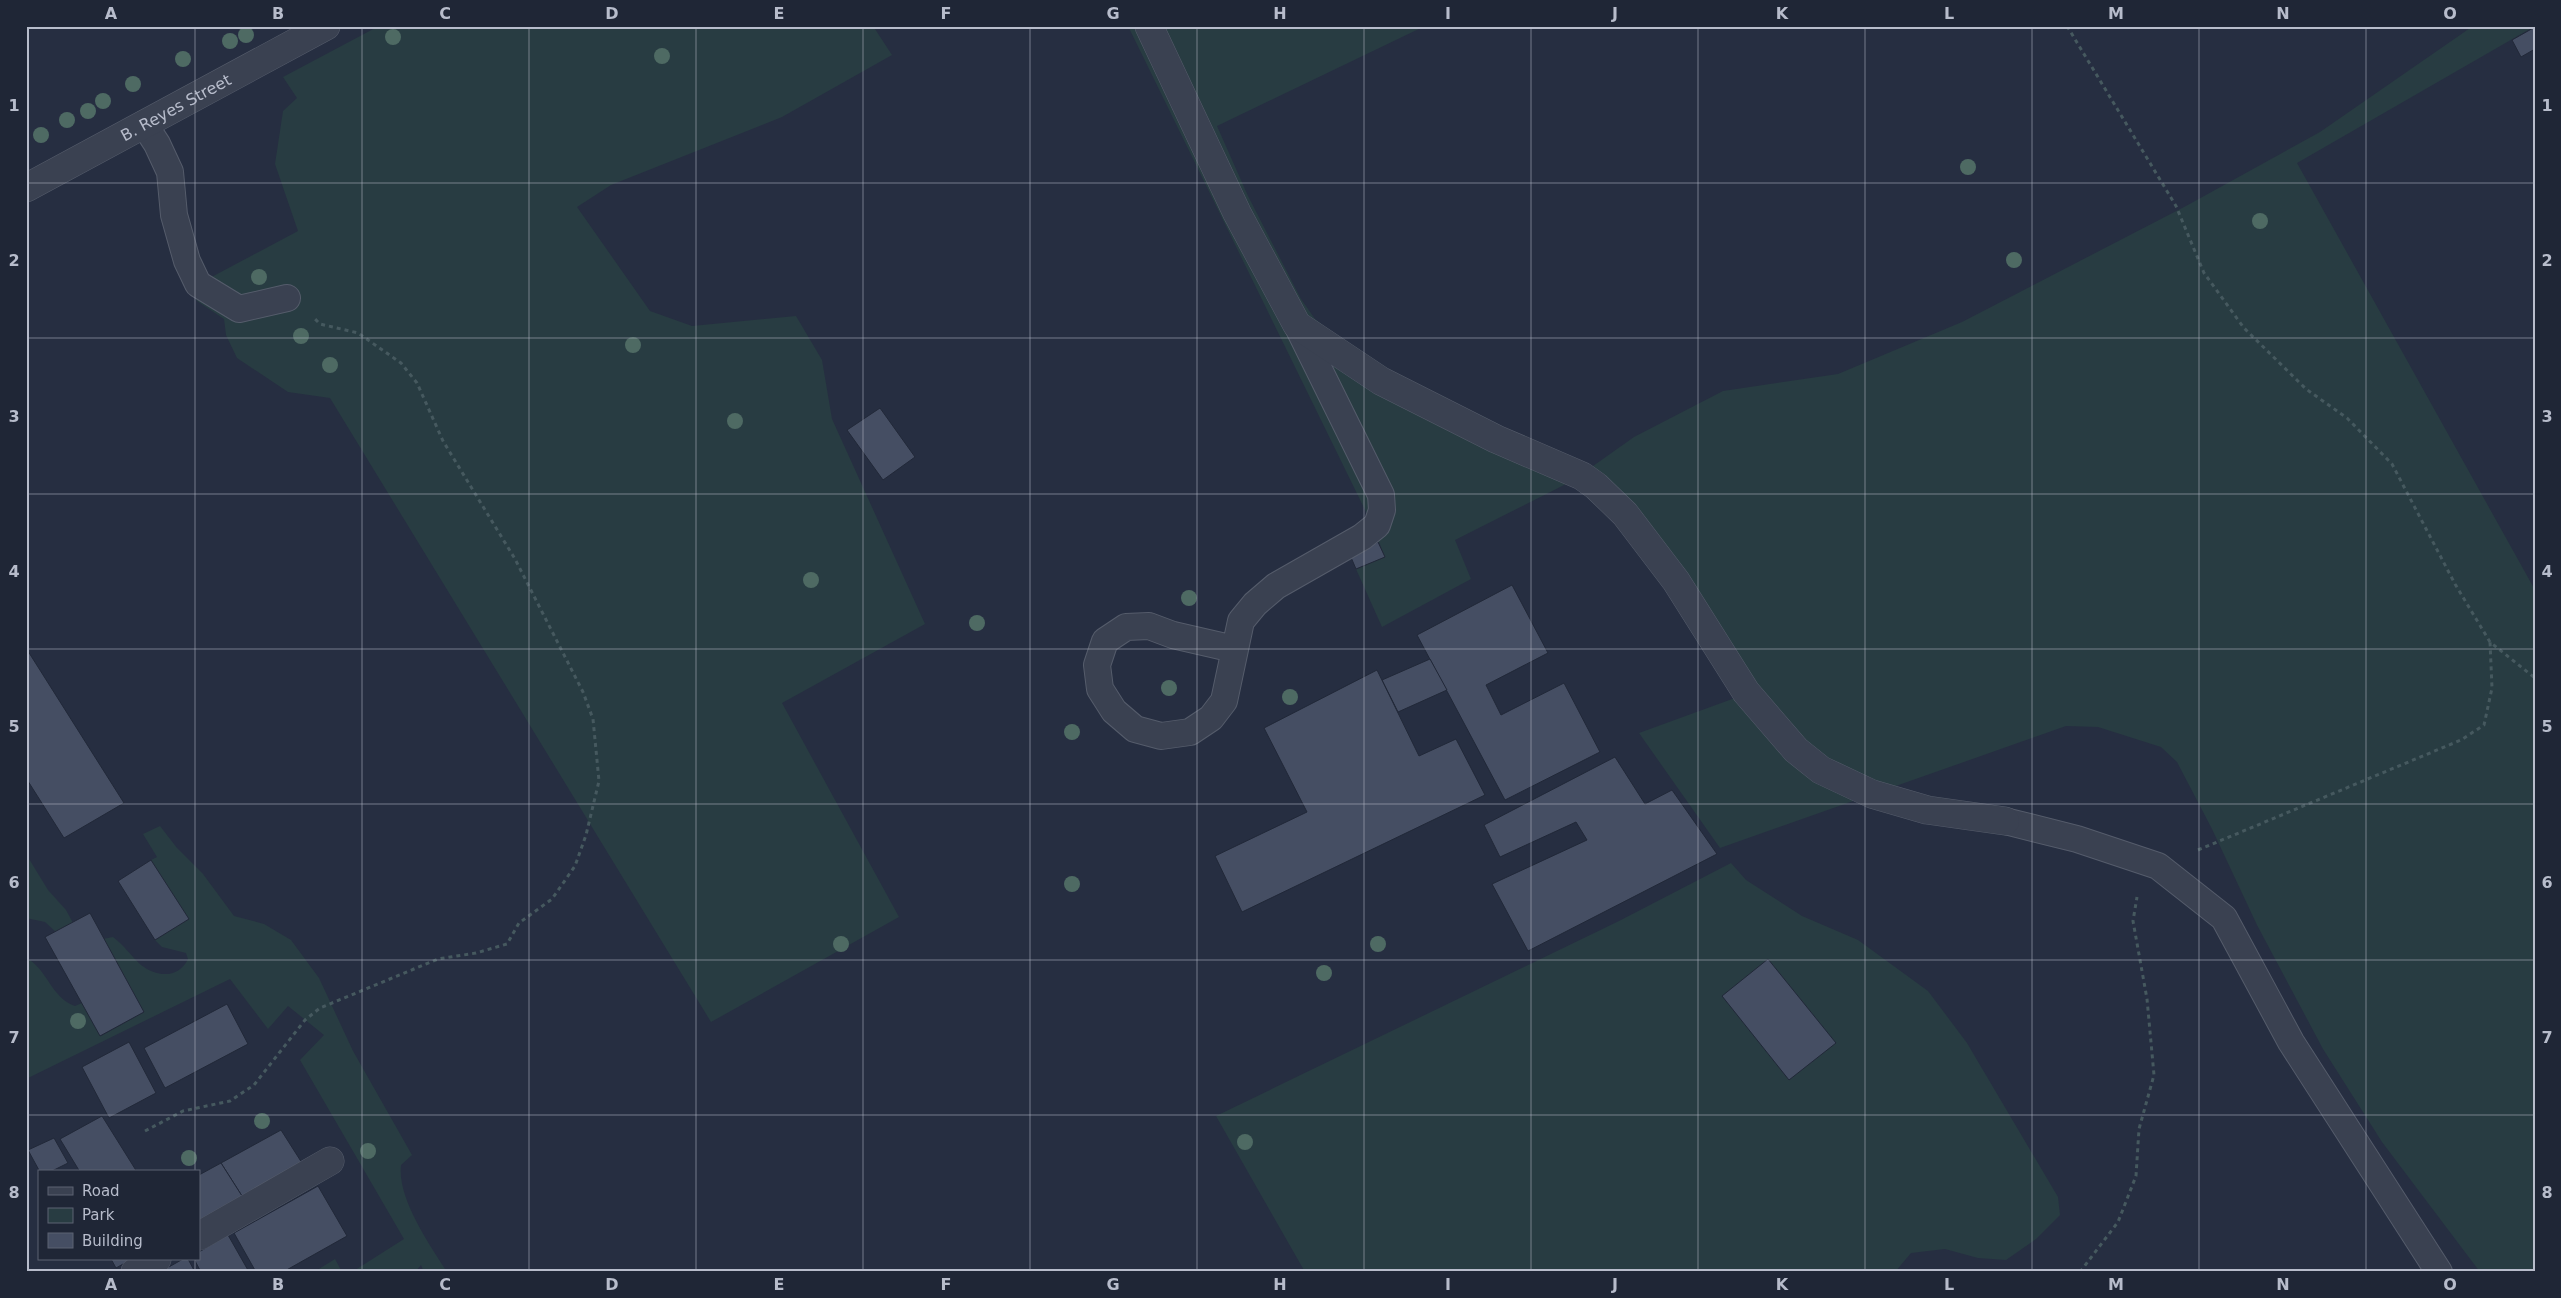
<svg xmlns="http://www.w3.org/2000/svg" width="2561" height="1298" viewBox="0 0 2561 1298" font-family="'DejaVu Sans',sans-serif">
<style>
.green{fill:#283c42}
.building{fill:#454e63;stroke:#212838}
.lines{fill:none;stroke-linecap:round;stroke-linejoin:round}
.service-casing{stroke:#555c6b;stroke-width:28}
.minor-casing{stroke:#555c6b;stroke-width:29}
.tertiary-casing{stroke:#555c6b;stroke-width:29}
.path{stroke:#46595f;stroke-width:3;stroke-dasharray:4 4;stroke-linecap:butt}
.service{stroke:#3a4151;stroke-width:26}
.minor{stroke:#3a4151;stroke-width:28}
.tertiary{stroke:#3a4151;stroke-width:28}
.tree{fill:#4e6a63}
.grid{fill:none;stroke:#b7bccb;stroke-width:1;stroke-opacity:0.55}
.labels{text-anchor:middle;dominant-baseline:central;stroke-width:4.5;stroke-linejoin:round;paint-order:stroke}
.street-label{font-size:16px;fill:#b7bccb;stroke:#1f2636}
.neatline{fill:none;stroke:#b7bccb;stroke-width:2}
.grid-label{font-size:16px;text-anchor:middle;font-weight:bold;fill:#b7bccb}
</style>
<rect width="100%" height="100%" fill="#262e41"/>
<g class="green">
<polygon points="379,26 873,26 892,55 782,117 611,185 577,207 650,311 692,326 796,316 822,360 832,419 925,624 782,703 899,917 711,1022 330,398 288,392 237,358 226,335 224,319 197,301 189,289 298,231 275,164 283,111 297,98 283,77"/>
<polygon points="1128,26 1425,26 1217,126 1248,196 1301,299 1315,319 1383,372 1586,471 1634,437 1723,391 1838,374 1962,322 2186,206 2320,132 2473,26 2535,26 2297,163 2535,590 2535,1272 2480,1272 2382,1142 2323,1049 2257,925 2212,829 2177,762 2161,747 2098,727 2066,726 1720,848 1639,733 1735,698 1666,587 1616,519 1572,481 1455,540 1471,579 1382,627 1356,569 1385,557 1369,518"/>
<path d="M 160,826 L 177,848 L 203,874 L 234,916 L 264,924 L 291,940 L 319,978 L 353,1051 L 412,1155 L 401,1165 C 397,1198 429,1244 447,1272 L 424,1272 L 421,1265 L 415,1272 L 352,1272 L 404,1239 L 300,1060 L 324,1035 L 288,1006 L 268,1029 L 230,979 L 26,1079 L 26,958 C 47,968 51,998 75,1006 L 82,1003 L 101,1036 L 144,1012 L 103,939 L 113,937 C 124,945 131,956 141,965 C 158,978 179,978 188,959 L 186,953 L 162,947 L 155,940 L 188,919 L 151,860 L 157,857 L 143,834 Z"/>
<polygon points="26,854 48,890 66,910 73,923 56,932 45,922 26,918"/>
<polygon points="1731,863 1746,880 1802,916 1858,940 1928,991 1967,1043 2058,1197 2060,1215 2036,1239 2006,1260 1978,1258 1945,1249 1911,1253 1895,1272 1305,1272 1216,1116 1619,921"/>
<polygon points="335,1259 342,1272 314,1272"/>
</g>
<g class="building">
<polygon points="2535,27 2535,49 2521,57 2512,40"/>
<polygon points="880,408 915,457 883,480 847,430"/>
<polygon points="1378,542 1385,557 1356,569 1350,555"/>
<polygon points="1512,585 1548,653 1486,685 1501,715 1564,683 1600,752 1505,800 1417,635"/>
<polygon points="26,648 124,803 64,838 26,778"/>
<polygon points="1430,659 1447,690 1398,712 1382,680"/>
<polygon points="1377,670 1419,756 1456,739 1485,795 1242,912 1215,856 1307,812 1264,728"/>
<polygon points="1615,757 1645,804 1672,790 1717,854 1528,951 1492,884 1587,840 1576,822 1500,857 1484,825"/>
<polygon points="151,860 189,919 155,940 118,881"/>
<polygon points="90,913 144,1012 100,1036 45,937"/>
<polygon points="1768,959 1836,1043 1789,1080 1722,996"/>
<polygon points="227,1004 248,1044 165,1088 144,1048"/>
<polygon points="129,1042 156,1093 109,1118 82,1067"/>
<polygon points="102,1116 137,1172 80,1172 60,1139"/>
<polygon points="281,1130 302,1163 242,1196 221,1163"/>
<polygon points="54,1138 68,1163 50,1172 40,1172 28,1150"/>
<polygon points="221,1163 242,1196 199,1221 199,1175"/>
<polygon points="318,1186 347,1236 283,1272 256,1272 234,1233"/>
<polygon points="228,1235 249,1272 201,1272 194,1259 199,1259 199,1252"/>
<polygon points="111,1259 132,1259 116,1268"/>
<polygon points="183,1259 188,1259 195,1272 160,1272"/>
</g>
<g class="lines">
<g class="service-casing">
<g id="service">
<polyline points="144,124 157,144 170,172 174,215 187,261 198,284 239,309 287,298"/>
<polyline points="1234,649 1173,635 1149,626 1126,627 1105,641 1097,665 1100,689 1114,711 1135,729 1161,736 1190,732 1211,718 1224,701 1241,621 1255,604 1276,586 1362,537 1377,525 1382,510 1381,495 1297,325"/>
<polyline points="2005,821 2077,839 2158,866 2224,918 2291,1042 2439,1272"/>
</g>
</g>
<g class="minor-casing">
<g id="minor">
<polyline points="1149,26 1237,213 1297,325 1381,381 1496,439 1582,476 1596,486 1625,514 1676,581 1746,692 1796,750 1821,770 1872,794 1927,810 2005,821"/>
<polyline points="199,1236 330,1161"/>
<polyline points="135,1272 157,1259"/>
</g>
</g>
<g class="tertiary-casing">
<g id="tertiary">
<path id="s1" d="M 26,188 L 326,26"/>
</g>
</g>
<g class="path">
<polyline points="2067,26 2176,206 2204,273 2244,328 2306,389 2347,418 2392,464 2455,584 2490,642 2535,678"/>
<polyline points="2198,850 2461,740 2484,725 2492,688 2490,642"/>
<polyline points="145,1131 183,1111 230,1101 254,1085 305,1020 320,1008 438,959 476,953 507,944 519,923 552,899 575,866 586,835 599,781 593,719 583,692 515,559 443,441 417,383 401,363 358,333 320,324 315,319"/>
<polyline points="2080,1272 2118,1222 2136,1176 2139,1129 2154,1075 2147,999 2133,921 2137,897"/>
</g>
<use href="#service" class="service"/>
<use href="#minor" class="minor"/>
<use href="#tertiary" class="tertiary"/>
</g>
<g class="tree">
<circle cx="246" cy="35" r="8"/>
<circle cx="393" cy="37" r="8"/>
<circle cx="230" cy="41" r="8"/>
<circle cx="662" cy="56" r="8"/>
<circle cx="183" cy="59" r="8"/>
<circle cx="133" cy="84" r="8"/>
<circle cx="103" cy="101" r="8"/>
<circle cx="88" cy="111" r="8"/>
<circle cx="67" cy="120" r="8"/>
<circle cx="41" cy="135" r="8"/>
<circle cx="1968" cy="167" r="8"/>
<circle cx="2260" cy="221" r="8"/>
<circle cx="2014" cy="260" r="8"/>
<circle cx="259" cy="277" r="8"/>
<circle cx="301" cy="336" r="8"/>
<circle cx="633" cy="345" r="8"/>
<circle cx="330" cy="365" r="8"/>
<circle cx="735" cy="421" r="8"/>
<circle cx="811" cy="580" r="8"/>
<circle cx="1189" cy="598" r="8"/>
<circle cx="977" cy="623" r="8"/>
<circle cx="1169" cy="688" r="8"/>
<circle cx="1290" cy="697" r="8"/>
<circle cx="1072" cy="732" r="8"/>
<circle cx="1072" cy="884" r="8"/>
<circle cx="841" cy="944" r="8"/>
<circle cx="1378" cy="944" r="8"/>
<circle cx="1324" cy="973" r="8"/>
<circle cx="78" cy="1021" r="8"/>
<circle cx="262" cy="1121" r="8"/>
<circle cx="1245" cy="1142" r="8"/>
<circle cx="368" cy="1151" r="8"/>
<circle cx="189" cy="1158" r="8"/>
</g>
<path class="grid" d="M 195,26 L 195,1172M 362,26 L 362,1272M 529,26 L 529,1272M 696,26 L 696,1272M 863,26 L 863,1272M 1030,26 L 1030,1272M 1197,26 L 1197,1272M 1364,26 L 1364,1272M 1531,26 L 1531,1272M 1698,26 L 1698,1272M 1865,26 L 1865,1272M 2032,26 L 2032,1272M 2199,26 L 2199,1272M 2366,26 L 2366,1272M 26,183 L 2535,183M 26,338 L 2535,338M 26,494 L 2535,494M 26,649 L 2535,649M 26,804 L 2535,804M 26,960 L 2535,960M 26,1115 L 2535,1115M 195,1259 L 195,1272"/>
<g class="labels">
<g class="street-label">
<text stroke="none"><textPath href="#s1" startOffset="170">B. Reyes Street</textPath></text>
</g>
</g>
<rect width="2561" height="1298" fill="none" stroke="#1f2636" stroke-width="55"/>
<rect x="38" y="1170" width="162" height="90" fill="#1f2636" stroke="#5c6272"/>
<rect x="48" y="1187" width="25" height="8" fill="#3a4151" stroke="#5c6272"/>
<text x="82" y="1196" font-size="15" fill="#b7bccb">Road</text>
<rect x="48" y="1208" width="25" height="15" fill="#283c42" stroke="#5c6272"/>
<text x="82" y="1220" font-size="15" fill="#b7bccb">Park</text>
<rect x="48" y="1233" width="25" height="15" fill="#454e63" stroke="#5c6272"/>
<text x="82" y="1246" font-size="15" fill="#b7bccb">Building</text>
<rect x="28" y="28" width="2506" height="1242" class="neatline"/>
<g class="grid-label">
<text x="111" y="19">A</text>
<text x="278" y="19">B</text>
<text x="445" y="19">C</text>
<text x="612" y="19">D</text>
<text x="779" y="19">E</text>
<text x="946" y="19">F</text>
<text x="1113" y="19">G</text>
<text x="1280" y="19">H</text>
<text x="1448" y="19">I</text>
<text x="1615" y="19">J</text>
<text x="1782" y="19">K</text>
<text x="1949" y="19">L</text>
<text x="2116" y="19">M</text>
<text x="2283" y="19">N</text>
<text x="2450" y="19">O</text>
<text x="14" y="111">1</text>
<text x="2547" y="111">1</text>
<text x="14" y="266">2</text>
<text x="2547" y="266">2</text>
<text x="14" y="422">3</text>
<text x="2547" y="422">3</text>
<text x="14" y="577">4</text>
<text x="2547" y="577">4</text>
<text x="14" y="732">5</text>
<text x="2547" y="732">5</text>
<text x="14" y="888">6</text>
<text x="2547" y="888">6</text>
<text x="14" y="1043">7</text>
<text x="2547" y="1043">7</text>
<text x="14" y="1198">8</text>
<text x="2547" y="1198">8</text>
<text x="111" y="1290">A</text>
<text x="278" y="1290">B</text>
<text x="445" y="1290">C</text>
<text x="612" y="1290">D</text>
<text x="779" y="1290">E</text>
<text x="946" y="1290">F</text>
<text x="1113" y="1290">G</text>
<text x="1280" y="1290">H</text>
<text x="1448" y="1290">I</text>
<text x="1615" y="1290">J</text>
<text x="1782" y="1290">K</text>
<text x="1949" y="1290">L</text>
<text x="2116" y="1290">M</text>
<text x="2283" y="1290">N</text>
<text x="2450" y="1290">O</text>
</g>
</svg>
